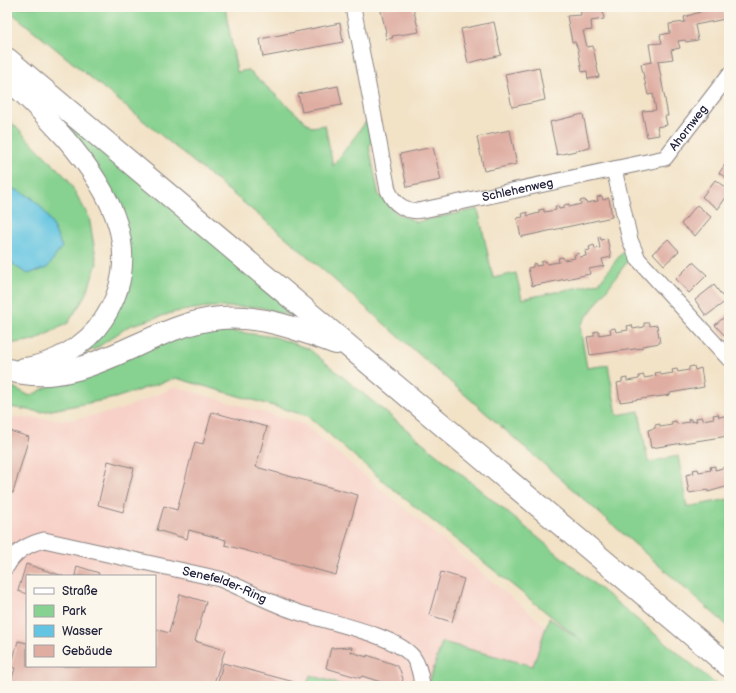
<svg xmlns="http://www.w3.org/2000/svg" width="736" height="693" viewBox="0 0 736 693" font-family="'Balsamiq Sans',sans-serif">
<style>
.built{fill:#f7d1c8;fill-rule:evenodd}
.green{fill:#87d290;stroke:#547a66}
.water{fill:#63c5e1;stroke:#42748e}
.building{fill:#dfada2}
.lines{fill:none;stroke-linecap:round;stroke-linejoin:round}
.minor-casing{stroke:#8a8280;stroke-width:17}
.major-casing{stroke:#8a8280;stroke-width:21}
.highway-casing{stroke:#8a8280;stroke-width:24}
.minor{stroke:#fff;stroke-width:15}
.major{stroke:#fff;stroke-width:19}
.highway{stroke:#fff;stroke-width:22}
.labels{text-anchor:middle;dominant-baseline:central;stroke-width:4;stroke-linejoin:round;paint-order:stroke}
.street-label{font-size:12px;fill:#22223b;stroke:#fbf7ec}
</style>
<rect width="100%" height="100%" fill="#fbf7ec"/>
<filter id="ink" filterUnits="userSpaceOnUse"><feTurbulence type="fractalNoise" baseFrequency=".025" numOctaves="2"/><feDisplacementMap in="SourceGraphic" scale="8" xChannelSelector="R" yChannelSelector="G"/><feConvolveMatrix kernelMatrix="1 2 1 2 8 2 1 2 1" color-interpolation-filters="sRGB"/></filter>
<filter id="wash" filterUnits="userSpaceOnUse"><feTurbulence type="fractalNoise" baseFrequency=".012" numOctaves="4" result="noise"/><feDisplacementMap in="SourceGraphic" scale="16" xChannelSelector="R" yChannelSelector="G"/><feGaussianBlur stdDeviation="0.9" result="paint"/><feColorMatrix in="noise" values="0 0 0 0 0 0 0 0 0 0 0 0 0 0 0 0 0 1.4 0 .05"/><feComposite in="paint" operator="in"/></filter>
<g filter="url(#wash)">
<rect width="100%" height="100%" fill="#f2e2c6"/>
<path class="built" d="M 176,387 L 303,424 L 584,658 L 620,686 L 7,686 L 8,417 L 70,420 L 120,410 ZM 27,576 L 155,576 L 155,666 L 27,666 Z"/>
<g class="green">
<path d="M 7,7 L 64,7 L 74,10 L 78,7 L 225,7 L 237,72 L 248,70 L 311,127 L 325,125 L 333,166 L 368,119 L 372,143 L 369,146 L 379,196 C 386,200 388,208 395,212 C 401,217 410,217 416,222 L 478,209 L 493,278 L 516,273 L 522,299 L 599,283 L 626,247 L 632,255 L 580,326 L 587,368 L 608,365 L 617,415 L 639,411 L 648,462 L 678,456 L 687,507 L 729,499 L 729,627 L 289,240 L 7,9 Z"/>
<polygon points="31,88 305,320 259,307 208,307 175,312 129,326 95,349 57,363 115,310 115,199 82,144"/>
<polygon points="7,118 67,178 89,217 97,263 86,295 68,323 36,340 7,344 7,257 16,267 33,198 7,187"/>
<polygon points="230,331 275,337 309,349 718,686 428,686 442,642 533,666 549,618 583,642 388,485 308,416 176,378 115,398 41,412 10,407 7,409 7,384 30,396 49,386 101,371 174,335"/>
<polygon points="310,675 346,686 307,686"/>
</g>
<path class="water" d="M 7,187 C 42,196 49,217 62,247 L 47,268 L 28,274 L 16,267 L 7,257 Z"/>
<g id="blocks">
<g class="building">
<polygon points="380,7 413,7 419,32 392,36 393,38 386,39 385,32 386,32"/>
<polygon points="580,7 612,7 612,9 603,11 604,19 591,21 592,30 583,31 587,47 593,46 599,77 588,79 587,71 582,72 578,49 575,42 572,42 567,16 581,15"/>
<polygon points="700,7 729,7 729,12 724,13 725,19 695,25 698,40 686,42 685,40 678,41 680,48 671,50 673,59 658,61 668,116 665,116 667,125 657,127 659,135 647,137 642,111 656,110 653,94 648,95 641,64 652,62 649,44 662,43 660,35 670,33 669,24 685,22 684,17 700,12"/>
<polygon points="494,22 501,55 468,63 461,29"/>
<polygon points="340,23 343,42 263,57 260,39"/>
<polygon points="539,67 545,100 512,107 505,74"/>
<polygon points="338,86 342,105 302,112 298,94"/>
<polygon points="583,114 590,148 557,155 550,122"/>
<polygon points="510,130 517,164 484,171 477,137"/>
<polygon points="433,147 441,180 407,187 400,154"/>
<polygon points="729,159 729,180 719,173"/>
<polygon points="715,180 729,190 729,193 718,209 702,197"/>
<polygon points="602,196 603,200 609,198 612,217 521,237 517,218 523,217 522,214 527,212 528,216 539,213 539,210 544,209 544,212 556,210 555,206 558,206 559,209 564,208 564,205 569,204 569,207 581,204 580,201 583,200 585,200 586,203 598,201 597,197"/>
<polygon points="697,205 711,217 695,236 681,224"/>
<polygon points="600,236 601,240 607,238 611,257 602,259 604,266 589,269 590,274 532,286 528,268 533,267 533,264 535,263 536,266 542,265 541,262 544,261 546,261 547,264 559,262 558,258 563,257 564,260 575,258 574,255 579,253 580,257 586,256 585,251 590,250 589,247 594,245 595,249 600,248 598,237"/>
<polygon points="668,239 679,251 664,265 653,253"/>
<polygon points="693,262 707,275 689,293 676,279"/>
<polygon points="714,285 726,301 706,316 695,300"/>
<polygon points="729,313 729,334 726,337 715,325"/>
<polygon points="644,323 649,323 650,326 657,325 660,343 642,346 642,348 590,355 587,337 594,336 594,332 599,331 599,335 611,333 610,329 615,328 616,332 628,330 627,326 632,325 633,329 644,327"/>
<polygon points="694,366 695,370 701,368 704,387 670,393 670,395 620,402 617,383 622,382 622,379 627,378 627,381 639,379 639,376 644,375 644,378 656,376 655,373 660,372 661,375 673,373 672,370 677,369 678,372 689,370 689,367"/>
<polygon points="212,412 267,427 256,467 358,495 336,575 225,545 226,540 189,530 187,539 157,530 164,506 177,510 195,442 203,444"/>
<polygon points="718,414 719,417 729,415 728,436 651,448 648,430 655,428 655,425 660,424 660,427 672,425 671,422 676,421 677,424 689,422 688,419 691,419 691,422 697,421 696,418 702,417 702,420 714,418 713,415"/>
<polygon points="10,431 29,437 13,493 7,491 7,442"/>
<polygon points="108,461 134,468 123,512 98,505"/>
<polygon points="727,464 729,464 729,486 708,492 708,490 689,493 686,475 694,473 693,470 698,469 699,472 711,470 710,467 715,466 715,470 727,467"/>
<polygon points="26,564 63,576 27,576 27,594 18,591"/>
<polygon points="77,566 99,573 98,576 75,576"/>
<polygon points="441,572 464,579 452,622 429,615"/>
<polygon points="180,594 206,602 195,641 225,650 213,686 10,686 15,668 11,667 18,641 27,643 27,666 155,666 155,629 169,633"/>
<polygon points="352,647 351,652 367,657 367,655 396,665 400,670 403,679 401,686 393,686 362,676 360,678 326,668 331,648"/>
<polygon points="223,663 294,682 293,686 217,686"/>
</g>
</g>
</g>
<g filter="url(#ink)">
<use href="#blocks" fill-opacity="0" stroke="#8a8280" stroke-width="1"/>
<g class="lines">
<g class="minor-casing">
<g id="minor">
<path id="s1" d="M 353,7 L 388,190 C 394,205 407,213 423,210 L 665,158 L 729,75"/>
<polyline points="614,169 630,240 638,259 729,359"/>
<path id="s2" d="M 7,566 C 15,551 28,544 44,540 L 220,579 C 245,589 268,602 294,611 C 322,621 395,634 413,657 C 419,665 421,676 422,686"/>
</g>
</g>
<g class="major-casing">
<path id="major" d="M 7,80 C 28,97 47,118 65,138 C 110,190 147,254 103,320 C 86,346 53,364 22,368"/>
</g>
<g class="highway-casing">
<g id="highway">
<polyline points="7,59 729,666"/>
<path d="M 9,370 C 86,392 147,324 221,318 C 262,315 298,329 336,343"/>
</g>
</g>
<use href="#minor" class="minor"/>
<use href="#major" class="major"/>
<use href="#highway" class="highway"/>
</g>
</g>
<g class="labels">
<g class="street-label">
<text stroke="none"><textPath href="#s1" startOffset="516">Ahornweg</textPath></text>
<text stroke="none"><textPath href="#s1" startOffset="327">Schlehenweg</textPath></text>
<text stroke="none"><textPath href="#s2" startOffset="233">Senefelder-Ring</textPath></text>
</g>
</g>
<rect width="736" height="693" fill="none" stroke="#fbf7ec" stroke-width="24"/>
<rect x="26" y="575" width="130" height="92" fill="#fbf7ec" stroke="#a4a2a5"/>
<rect x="34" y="588" width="20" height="6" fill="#ffffff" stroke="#a4a2a5"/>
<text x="62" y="595" font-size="12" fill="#22223b">Straße</text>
<rect x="34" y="605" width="20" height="12" fill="#87d290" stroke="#a4a2a5"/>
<text x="62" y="615" font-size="12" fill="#22223b">Park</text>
<rect x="34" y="625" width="20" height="12" fill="#63c5e1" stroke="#a4a2a5"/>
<text x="62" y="635" font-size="12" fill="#22223b">Wasser</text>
<rect x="34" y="645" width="20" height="12" fill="#dfada2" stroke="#a4a2a5"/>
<text x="62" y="655" font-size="12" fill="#22223b">Gebäude</text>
</svg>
